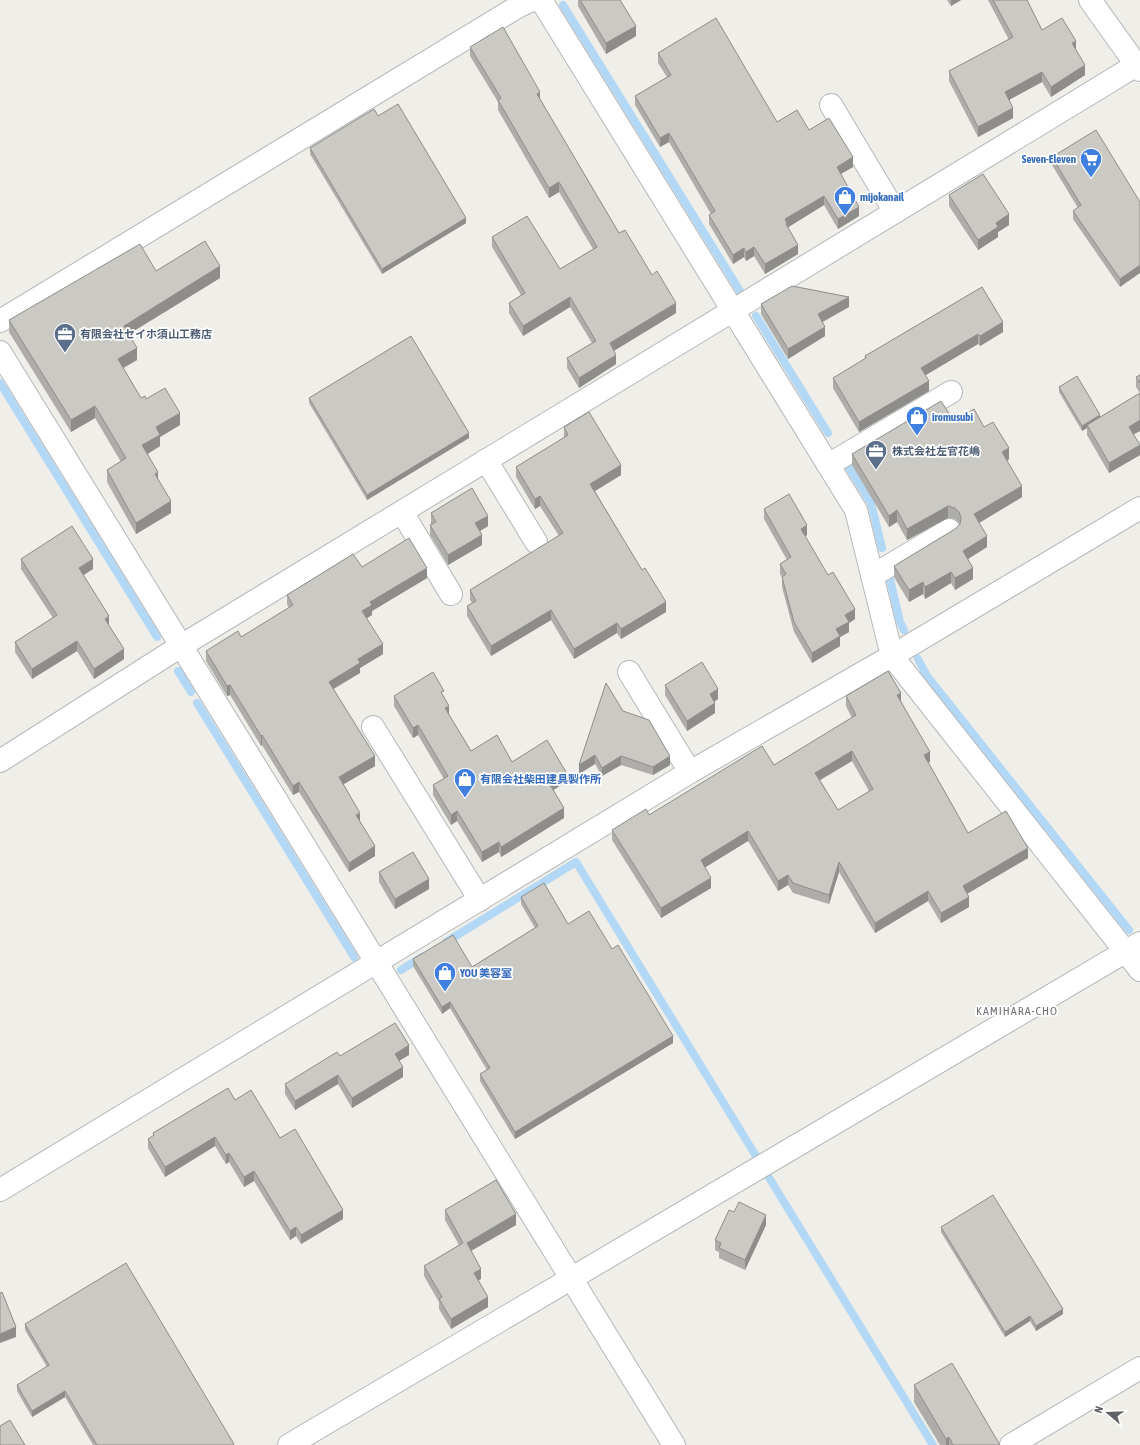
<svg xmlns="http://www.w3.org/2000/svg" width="1140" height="1445" viewBox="0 0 1140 1445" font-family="'Asap Condensed','Noto Sans JP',sans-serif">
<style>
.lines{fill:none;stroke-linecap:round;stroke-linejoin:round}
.stream{stroke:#b2d8f6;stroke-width:8}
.minor-casing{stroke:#b5b7bb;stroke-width:24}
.minor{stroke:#fff;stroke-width:22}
.wall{fill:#afada9;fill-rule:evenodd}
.shaded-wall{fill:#8e8d89}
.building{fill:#cbc9c4;stroke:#8e8d89;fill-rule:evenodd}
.labels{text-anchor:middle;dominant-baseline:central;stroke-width:3.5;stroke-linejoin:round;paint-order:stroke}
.shop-label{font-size:11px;font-weight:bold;fill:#366cbe;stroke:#fff;text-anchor:start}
.service-label{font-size:11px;font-weight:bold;fill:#4e5e75;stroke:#fff;text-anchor:start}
.neighbourhood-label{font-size:12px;letter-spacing:1px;fill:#707478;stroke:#fff}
</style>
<rect width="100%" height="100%" fill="#efeee8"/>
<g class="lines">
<g class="stream">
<polyline points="563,5 740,291"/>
<polyline points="756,316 828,433"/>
<polyline points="0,383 157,637"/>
<polyline points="846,463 871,503 882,548"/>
<polyline points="889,575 900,622 904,630"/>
<polyline points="918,659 927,676 1129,930"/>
<polyline points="178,671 191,692"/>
<polyline points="197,703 354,957"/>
<polyline points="446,942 576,862 756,1156"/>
<polyline points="401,970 422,957"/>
<polyline points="768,1176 933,1445"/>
</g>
<g class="minor-casing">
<g id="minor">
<polyline points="541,0 856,510 892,656 1140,970"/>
<polyline points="1090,0 1140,70"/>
<polyline points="831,105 895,212"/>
<polyline points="0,321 519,6 532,0"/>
<polyline points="0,352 674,1445"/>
<polyline points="486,460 536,542"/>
<polyline points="828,465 951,392"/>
<polyline points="402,512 451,594"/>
<polyline points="872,576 949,530"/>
<polyline points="629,672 690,772"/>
<polyline points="373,727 480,900"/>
<polyline points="0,761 181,646 1107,83 1136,65 1140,67"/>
<polyline points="0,1190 690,772 892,656 1140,508"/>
<polyline points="289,1445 1140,943"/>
<polyline points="1011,1445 1140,1368"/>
</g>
</g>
<use href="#minor" class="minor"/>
</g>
<g class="wall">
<polygon points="578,0 620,0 636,36 606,54 578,6"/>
<polygon points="947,0 961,0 951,6"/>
<polygon points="988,0 1027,0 1042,30 1076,50 1085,75 1051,97 1042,82 1009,100 1013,118 978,137 949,81 949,71 1009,40"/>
<polygon points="470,47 540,99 619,233 652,275 676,313 614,351 616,364 579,388 567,368 567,358 592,343 570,307 523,336 509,313 509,303 521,295 492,247 492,237 560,269 593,249 559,192 549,198 498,110 498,102 470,56"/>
<polygon points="658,53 777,122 809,130 853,167 841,174 859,216 838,229 824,205 788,227 798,254 765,274 754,256 746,261 744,257 733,264 709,224 709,215 711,214 669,142 660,147 635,105 635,96 667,77 658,63"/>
<polygon points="378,116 466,223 382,274 310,154 310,148"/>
<polygon points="1052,157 1140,202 1120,287 1073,219 1073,211 1078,208 1052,165"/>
<polygon points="949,195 1009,225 998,232 998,237 978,250 949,206"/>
<polygon points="156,271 220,278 129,334 137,360 123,368 141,398 146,399 180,425 160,437 160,446 148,454 171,513 136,534 107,482 107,470 121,462 95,418 71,432 9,332 9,320"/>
<polygon points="982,287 1003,332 980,346 978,344 925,375 929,391 859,432 833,388 833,378 865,359 865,356"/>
<polygon points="761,304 849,307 823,322 825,336 788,359 761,314"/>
<polygon points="1140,375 1140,431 1133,434 1140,455 1109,473 1087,435 1087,428 1082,431 1059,392 1059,387 1100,417 1140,393 1136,387 1136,377"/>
<polygon points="309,398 469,438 367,500 309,403"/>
<polygon points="954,421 984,427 1009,459 1007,461 1022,497 979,523 987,547 968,559 973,579 955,590 951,583 925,599 923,594 909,602 894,577 894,566 955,529 960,524 955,519 948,518 907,540 897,522 889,527 852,465 852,454"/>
<polygon points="564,427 621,475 595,491 666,612 621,639 617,633 574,659 551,620 491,656 467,616 467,606 472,603 470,600 470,590 559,536 540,506 535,509 516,477 516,467 564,438"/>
<polygon points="764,509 807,535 805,536 828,575 855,619 849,623 849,632 840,637 840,646 812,663 794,632 782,587 782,577 780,574 780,564 787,560 764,519"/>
<polygon points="431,513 488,526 480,531 482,545 448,565 430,535 430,525 431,524"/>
<polygon points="21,559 93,569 83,575 109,625 124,659 94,679 77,651 32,679 15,652 15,642 53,618 21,569"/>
<polygon points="362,567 427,578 372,611 372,615 367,618 383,654 360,668 360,673 334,689 375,766 343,784 375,856 349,872 299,792 293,795 262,745 261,746 230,695 227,696 206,661 206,651 241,637 289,608 287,604 287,595"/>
<polygon points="665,685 718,699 714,702 715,713 687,731 665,695"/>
<polygon points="394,696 444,696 449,715 471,751 512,762 566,782 553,790 564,818 501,857 499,852 482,862 457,821 451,825 433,795 433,785 444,779 418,735 413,738 394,706"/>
<path d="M 846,696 L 901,701 L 930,762 L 928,762 L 968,833 L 1028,858 L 967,894 L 969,907 L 941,923 L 928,901 L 875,933 L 839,872 L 829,904 L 793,893 L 788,885 L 778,891 L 748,841 L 705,867 L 711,888 L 661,918 L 612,840 L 612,830 L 649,815 L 774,765 L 852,718 L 846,706 ZM 852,761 L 869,791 L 838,810 L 820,780 Z"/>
<polygon points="623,711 670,765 653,775 621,765 602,776 595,764 579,774"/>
<polygon points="379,872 429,889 395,909 379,882"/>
<polygon points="521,897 612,949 673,1043 515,1139 480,1081 480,1074 487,1070 450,1008 442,1014 413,966 413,959 472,967 535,928 521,904"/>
<polygon points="409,1055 399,1061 403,1077 352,1108 338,1084 295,1110 285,1094 285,1084 340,1056"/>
<polygon points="235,1100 280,1138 343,1219 301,1244 296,1236 290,1240 254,1181 244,1187 229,1162 226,1164 215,1146 165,1177 148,1148 148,1139 153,1136 153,1133"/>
<polygon points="445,1210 516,1225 471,1251 481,1279 478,1280 488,1307 451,1329 439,1309 439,1302 424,1276 424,1266 459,1245 445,1220"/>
<polygon points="734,1212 766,1225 745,1270 719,1258 719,1252 715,1250 715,1240"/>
<polygon points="941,1227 1063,1314 1036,1331 1030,1321 1005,1337 941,1232"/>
<polygon points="25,1324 234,1445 93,1445 65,1397 32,1417 17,1391 17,1385 47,1367 25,1330"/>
<polygon points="914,1385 1000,1445 940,1445 914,1402"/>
</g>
<g class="shaded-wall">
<polygon points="951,0 961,0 951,6"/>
<polygon points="636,26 636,36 606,54 606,43"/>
<polygon points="1076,41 1076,51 1072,43"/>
<polygon points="1085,65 1085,75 1051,97 1051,87"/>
<polygon points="1042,72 1042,82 1005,102 1005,92"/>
<polygon points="540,92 540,102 537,94"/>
<polygon points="1013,108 1013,118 978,137 978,127"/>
<polygon points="669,133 669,142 660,147 660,138"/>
<polygon points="853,157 853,167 837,176 837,167"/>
<polygon points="559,182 559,192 549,198 549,188"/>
<polygon points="824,196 824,205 787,228 787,232 785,219"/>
<polygon points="859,207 859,216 838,229 838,219"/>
<polygon points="1009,214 1009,225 998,232 998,237 978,250 978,240 996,223"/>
<polygon points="466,218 466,223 382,274 382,269"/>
<polygon points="798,245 798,254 765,274 765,264"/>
<polygon points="754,247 754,256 746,261 746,252"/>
<polygon points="744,248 744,257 733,264 733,255"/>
<polygon points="1140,265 1140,273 1120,287 1120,279"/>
<polygon points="220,266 220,278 124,337 124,326"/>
<polygon points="570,297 570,307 523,336 523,326"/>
<polygon points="849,297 849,307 818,324 818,314"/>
<polygon points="676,303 676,313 610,353 610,343"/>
<polygon points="1003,322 1003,332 980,346 980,336"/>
<polygon points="825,327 825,336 788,359 788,349"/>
<polygon points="978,334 978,344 921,378 921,368"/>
<polygon points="137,348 137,360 118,371 118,359"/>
<polygon points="616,355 616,364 579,388 579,378"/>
<polygon points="929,381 929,391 859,432 859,422"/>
<polygon points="95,406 95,418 71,432 71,420"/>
<polygon points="180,413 180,425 160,437 160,446 142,457 142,445 156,427"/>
<polygon points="1100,415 1100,420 1087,425 1087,428 1082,431 1082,426"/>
<polygon points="1140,420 1140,431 1129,437 1129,427"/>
<polygon points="469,433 469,438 367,500 367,495"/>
<polygon points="1140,445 1140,455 1109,473 1109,463"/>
<polygon points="1009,448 1009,459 1002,464 1002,452"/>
<polygon points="621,465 621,475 590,494 590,484"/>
<polygon points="158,472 158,483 155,474"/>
<polygon points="1022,486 1022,497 974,526 974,514"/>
<polygon points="540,496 540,506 535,509 535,499"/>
<polygon points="171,501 171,513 136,534 136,523"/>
<polygon points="948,506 948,518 907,540 907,529"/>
<polygon points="897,510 897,522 889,527 889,516"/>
<polygon points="488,516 488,526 475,534 475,523"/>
<polygon points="807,525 807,535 801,539 801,529"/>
<polygon points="482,535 482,545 448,565 448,555"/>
<polygon points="987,536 987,547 963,562 963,551"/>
<polygon points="93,559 93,569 79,578 79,568"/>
<polygon points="427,568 427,578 372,611 372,615 362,621 362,611 370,602"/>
<polygon points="973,568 973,579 955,590 955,578"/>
<polygon points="951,572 951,583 925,599 925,587"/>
<polygon points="923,582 923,594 909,602 909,590"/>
<polygon points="666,602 666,612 621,639 621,629"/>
<polygon points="855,609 855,619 849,623 849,632 840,637 840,646 812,663 812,653 836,629 845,615"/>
<polygon points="551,610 551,620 491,656 491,646"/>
<polygon points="109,616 109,627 105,619"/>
<polygon points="617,623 617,633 574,659 574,649"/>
<polygon points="77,641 77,651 32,679 32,669"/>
<polygon points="383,644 383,654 360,668 360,673 329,691 329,682 358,659"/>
<polygon points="124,649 124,659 94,679 94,669"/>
<polygon points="230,685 230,695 227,696 227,686"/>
<polygon points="718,689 718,699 710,704 710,694"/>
<polygon points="901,693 901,703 897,695"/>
<polygon points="715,703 715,713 687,731 687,721"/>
<polygon points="449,706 449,716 445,708"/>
<polygon points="418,725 418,735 413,738 413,728"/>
<polygon points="262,735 262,745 261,746 261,736"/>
<polygon points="852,751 852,761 815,783 815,773"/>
<polygon points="930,752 930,762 924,765 924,755"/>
<polygon points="595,755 595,764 579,774 579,765"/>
<polygon points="375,756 375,766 339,787 339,777"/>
<polygon points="621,756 621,765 602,776 602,768"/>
<polygon points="670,756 670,765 653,775 653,767"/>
<polygon points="566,772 566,782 549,793 549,783"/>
<polygon points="299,782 299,792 293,795 293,786"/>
<polygon points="564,808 564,818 501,857 501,847"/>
<polygon points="457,811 457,821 451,825 451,815"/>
<polygon points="360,813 360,822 356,815"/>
<polygon points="748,831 748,841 701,870 701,860"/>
<polygon points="499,842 499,852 482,862 482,852"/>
<polygon points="375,846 375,856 349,872 349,863"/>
<polygon points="1028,848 1028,858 963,896 963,886"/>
<polygon points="839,862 839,872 829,904 829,895"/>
<polygon points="788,875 788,885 778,891 778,881"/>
<polygon points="711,878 711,888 661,918 661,908"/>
<polygon points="429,879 429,889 395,909 395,899"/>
<polygon points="928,891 928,901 875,933 875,923"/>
<polygon points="969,897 969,907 941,923 941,913"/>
<polygon points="450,1002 450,1008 442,1014 442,1007"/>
<polygon points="673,1036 673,1043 515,1139 515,1132"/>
<polygon points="409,1045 409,1055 395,1063 395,1054"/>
<polygon points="403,1067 403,1077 352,1108 352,1098"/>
<polygon points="338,1075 338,1084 295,1110 295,1101"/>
<polygon points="215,1137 215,1146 165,1177 165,1167"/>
<polygon points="229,1153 229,1162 226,1164 226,1155"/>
<polygon points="254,1171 254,1181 244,1187 244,1177"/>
<polygon points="343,1210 343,1219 301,1244 301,1235"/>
<polygon points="516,1214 516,1225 467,1253 467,1243"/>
<polygon points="766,1215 766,1225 745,1270 745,1260"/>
<polygon points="296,1227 296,1236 290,1240 290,1231"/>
<polygon points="481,1269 481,1279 474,1283 474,1273"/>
<polygon points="488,1297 488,1307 451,1329 451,1319"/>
<polygon points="1063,1309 1063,1314 1036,1331 1036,1326"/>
<polygon points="1030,1316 1030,1321 1005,1337 1005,1332"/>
<polygon points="16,1327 16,1337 0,1343 0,1334"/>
<polygon points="65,1391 65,1397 32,1417 32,1411"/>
<polygon points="949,1437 949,1445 946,1445 946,1439"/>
</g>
<g class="building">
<polygon points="580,0 620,0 636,26 606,43"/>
<polygon points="993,0 1027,0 1042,30 1062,18 1076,41 1072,43 1085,65 1051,87 1042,72 1005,92 1013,108 978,127 949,71 1013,37"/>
<polygon points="716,18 777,122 797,110 809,130 829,118 853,157 837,167 859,207 838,219 824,196 785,219 787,223 786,224 798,245 765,264 754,247 746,252 744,248 733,255 709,215 715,211 669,133 660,138 635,96 671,75 658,53"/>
<polygon points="503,27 540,92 537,94 619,233 625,230 652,275 657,271 676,303 610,343 616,355 579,378 567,358 596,341 570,297 523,326 509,303 525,293 492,237 527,216 560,269 597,247 559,182 549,188 498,100 501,98 470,47"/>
<polygon points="398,104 466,218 382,269 310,148 374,109 378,116"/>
<polygon points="1096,130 1140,202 1140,265 1120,279 1073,211 1081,205 1052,157"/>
<polygon points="983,174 1009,214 996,223 998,227 978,240 949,195"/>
<polygon points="205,241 220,266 124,326 137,348 118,359 141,398 145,396 146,399 165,388 180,413 156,427 160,435 142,445 158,472 155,474 171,501 136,523 107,470 126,458 95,406 71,420 9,320 140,244 156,271"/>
<polygon points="792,286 849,297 818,314 825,327 788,349 761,304"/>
<polygon points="982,287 1003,322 980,336 978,334 921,368 929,381 859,422 833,378 866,358 865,356"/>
<polygon points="411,336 469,433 367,495 309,398"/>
<polygon points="1140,375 1140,383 1136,377"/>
<polygon points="1077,376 1100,415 1082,426 1059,387"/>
<polygon points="1140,393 1140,420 1129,427 1140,445 1109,463 1087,425"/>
<polygon points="941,401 954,421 974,409 984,427 993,422 1009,448 1002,452 1022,486 974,514 987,536 963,551 973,568 955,578 951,572 925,587 923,582 909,590 894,566 955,529 960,524 961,518 959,512 955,508 948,506 907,529 897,510 889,516 852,454"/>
<polygon points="589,412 621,465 590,484 642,570 645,568 666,602 621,629 617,623 574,649 551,610 491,646 467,606 476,601 470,590 563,533 540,496 535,499 516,467 568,435 564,427"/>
<polygon points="472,488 488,516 475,523 482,535 448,555 430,525 436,522 431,513"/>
<polygon points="789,494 807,525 801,529 828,575 833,572 855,609 845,615 849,622 836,629 840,636 812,653 794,622 782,577 786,574 780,564 791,557 764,509"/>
<polygon points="72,526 93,559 79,568 109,616 105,619 124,649 94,669 77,641 32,669 15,642 57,615 21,559"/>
<polygon points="409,538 427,568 370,602 372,605 362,611 383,644 358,659 360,663 329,682 375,756 339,777 360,813 356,815 375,846 349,863 299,782 293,786 262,735 261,736 230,685 227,686 206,651 238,631 241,637 293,605 287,595 353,554 362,567"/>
<polygon points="702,662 718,689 710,694 715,703 687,721 665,685"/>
<path d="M 888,671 L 901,693 L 897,695 L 930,752 L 924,755 L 968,833 L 1006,811 L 1028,848 L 963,886 L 969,897 L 941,913 L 928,891 L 875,923 L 839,862 L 829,895 L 793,883 L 788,875 L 778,881 L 748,831 L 701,860 L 711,878 L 661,908 L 612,830 L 646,809 L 649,815 L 762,746 L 774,765 L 856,715 L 846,696 ZM 852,751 L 873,789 L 838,810 L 815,773 Z"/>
<polygon points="433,672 444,691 441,692 449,706 445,708 471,751 497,735 512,762 547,740 566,772 549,783 564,808 501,847 499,842 482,852 457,811 451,815 433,785 448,776 418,725 413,728 394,696"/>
<polygon points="606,683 623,711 649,720 670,756 653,767 621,756 602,768 595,755 579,765"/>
<polygon points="413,852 429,879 395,899 379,872"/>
<polygon points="544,883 568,924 589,911 612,949 618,945 673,1036 515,1132 480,1074 490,1068 450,1002 442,1007 413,959 453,935 472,967 538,926 521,897"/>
<polygon points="395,1023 409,1045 395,1054 403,1067 352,1098 338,1075 295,1101 285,1084 337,1052 340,1056"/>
<polygon points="228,1088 235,1100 251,1090 280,1138 295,1129 343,1210 301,1235 296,1227 290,1231 254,1171 244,1177 229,1153 226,1155 215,1137 165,1167 148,1139 154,1135 153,1133"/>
<polygon points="496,1180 516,1214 467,1243 481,1269 474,1273 488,1297 451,1319 439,1299 442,1297 424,1266 463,1243 445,1210"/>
<polygon points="993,1195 1063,1309 1036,1326 1030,1316 1005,1332 941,1227"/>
<polygon points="739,1202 766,1215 745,1260 719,1248 721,1243 715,1240 729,1210 734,1212"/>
<polygon points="126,1263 234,1444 233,1445 97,1445 65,1391 32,1411 17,1385 49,1365 25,1324"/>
<polygon points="2,1292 16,1327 0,1334 0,1293"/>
<polygon points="952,1363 1000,1445 953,1445 949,1437 946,1439 914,1385"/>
<polygon points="10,1420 25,1445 0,1445 0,1426"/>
</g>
<defs>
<g id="supermarket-pin" transform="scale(1.15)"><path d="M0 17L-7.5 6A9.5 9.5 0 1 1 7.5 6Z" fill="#3f7fe0" stroke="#fff"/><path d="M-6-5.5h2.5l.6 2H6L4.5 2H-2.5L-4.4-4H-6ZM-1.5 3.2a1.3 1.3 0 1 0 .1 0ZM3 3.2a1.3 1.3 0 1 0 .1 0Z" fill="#fff"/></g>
<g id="shop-pin" transform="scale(1.15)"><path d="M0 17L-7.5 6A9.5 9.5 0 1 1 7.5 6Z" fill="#3f7fe0" stroke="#fff"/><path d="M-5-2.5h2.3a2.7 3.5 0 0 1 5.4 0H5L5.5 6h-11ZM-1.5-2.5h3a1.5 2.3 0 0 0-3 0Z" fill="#fff"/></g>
<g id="office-pin" transform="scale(1.15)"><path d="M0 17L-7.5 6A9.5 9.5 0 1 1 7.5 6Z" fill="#5c6f8a" stroke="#fff"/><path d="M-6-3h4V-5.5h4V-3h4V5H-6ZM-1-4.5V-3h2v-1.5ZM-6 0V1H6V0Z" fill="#fff"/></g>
</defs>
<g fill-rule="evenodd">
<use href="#supermarket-pin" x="1091" y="159"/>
<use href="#shop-pin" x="845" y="197"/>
<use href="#office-pin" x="65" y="334"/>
<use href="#shop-pin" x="917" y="417"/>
<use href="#office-pin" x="876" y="451"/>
<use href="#shop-pin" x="465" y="779"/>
<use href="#shop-pin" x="445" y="973"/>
</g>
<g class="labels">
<g class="shop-label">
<text x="1076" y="159" text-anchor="end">Seven-Eleven</text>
<text x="860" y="197">mijokanail</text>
<text x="932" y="417">iromusubi</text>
<text x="480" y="779">有限会社柴田建具製作所</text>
<text x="460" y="973">YOU 美容室</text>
</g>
<g class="service-label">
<text x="80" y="334">有限会社セイホ須山工務店</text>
<text x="892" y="451">株式会社左官花嶋</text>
</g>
<g class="neighbourhood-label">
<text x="1017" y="1011">KAMIHARA-CHO</text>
</g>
</g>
<g transform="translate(1108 1413) rotate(289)" stroke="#ffffff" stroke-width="3" paint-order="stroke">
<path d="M0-3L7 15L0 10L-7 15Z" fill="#5f6266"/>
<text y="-6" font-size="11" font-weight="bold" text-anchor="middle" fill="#5f6266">N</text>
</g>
</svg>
